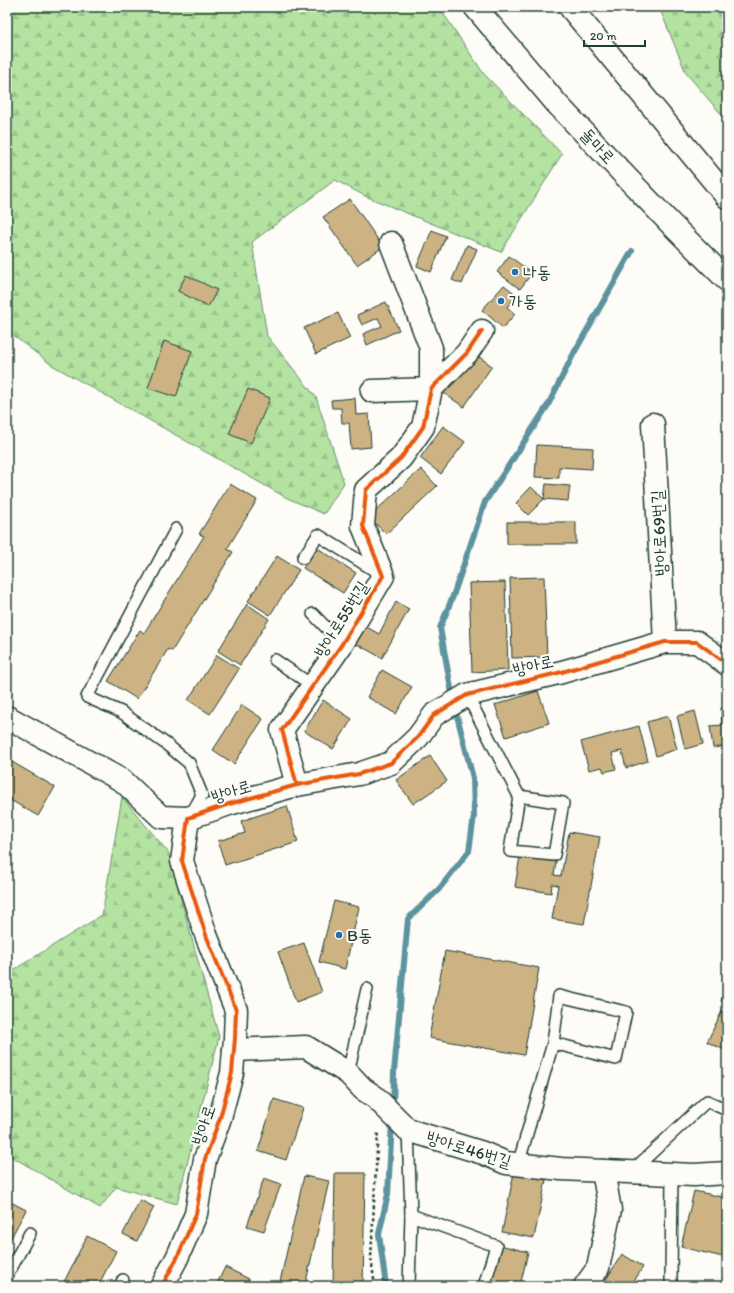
<svg xmlns="http://www.w3.org/2000/svg" width="734" height="1293" viewBox="0 0 734 1293" font-family="Itim,'Poor Story',sans-serif">
<style>
.forest{fill:url(#forest-firs);stroke:#69906a}
.lines{fill:none;stroke-linecap:round;stroke-linejoin:round}
.stream{stroke:#5c939f;stroke-width:6}
.building{fill:#cdb383;stroke:#1f3d34}
.lane-casing{stroke:#1f3d34;stroke-width:14}
.street-casing{stroke:#1f3d34;stroke-width:25}
.primary-casing{stroke:#1f3d34;stroke-width:25}
.path{stroke:#1f3d34;stroke-width:2.5;stroke-dasharray:3 3;stroke-linecap:butt}
.lane{stroke:#fdfcf7;stroke-width:11}
.street{stroke:#fdfcf7;stroke-width:22}
.primary{stroke:#fdfcf7;stroke-width:22}
.cycleway-casing{stroke:#fdfcf7;stroke-width:6}
.cycleway{stroke:#e8590c;stroke-width:4}
.poi-dot{fill:#1f6fb2;stroke:#fdfcf7;stroke-width:1.5}
.labels{text-anchor:middle;dominant-baseline:central;stroke-width:4;stroke-linejoin:round;paint-order:stroke}
.street-label{font-size:17px;fill:#1f3d34;stroke:#fdfcf7}
.poi-label{font-size:17px;fill:#1f3d34;stroke:#fdfcf7;text-anchor:start}
</style>
<defs>
<pattern id="forest-firs" width="22" height="20" patternUnits="userSpaceOnUse"><rect width="22" height="20" fill="#b3e2a1"/><path d="M5 1l3.5 6h-7zM16 11l3.5 6h-7z" fill="#9ac38b"/></pattern>
</defs>
<rect width="100%" height="100%" fill="#fdfcf7"/>
<filter id="ink" filterUnits="userSpaceOnUse"><feTurbulence type="fractalNoise" baseFrequency=".025" numOctaves="2"/><feDisplacementMap in="SourceGraphic" scale="8" xChannelSelector="R" yChannelSelector="G"/><feConvolveMatrix kernelMatrix="1 2 1 2 8 2 1 2 1" color-interpolation-filters="sRGB"/></filter>
<g filter="url(#ink)">
<g class="forest">
<polygon points="7,7 439,7 484,74 562,154 501,252 365,196 335,180 252,242 267,336 316,397 344,483 324,514 287,498 52,365 7,331"/>
<polygon points="659,7 727,7 727,121 686,73"/>
<polygon points="122,797 168,852 219,1037 177,1204 116,1187 100,1208 7,1154 7,974 102,915"/>
</g>
<g class="lines">
<g class="stream">
<polyline points="453,699 440,628 453,596 485,502 548,405 574,353 632,251"/>
<polyline points="393,1108 394,1072 408,919 439,889 469,851 474,816 473,778 455,708"/>
<polyline points="386,1286 379,1234 388,1194 392,1123"/>
</g>
</g>
<g class="building">
<polygon points="350,199 383,247 357,265 323,217"/>
<polygon points="432,230 446,236 431,272 417,266"/>
<polygon points="467,245 477,249 462,284 452,280"/>
<polygon points="509,256 532,273 520,289 497,272"/>
<polygon points="186,275 217,290 208,307 178,291"/>
<polygon points="504,285 517,295 507,307 515,314 503,328 482,310"/>
<polygon points="386,302 399,330 367,345 363,334 382,326 378,318 362,325 357,315"/>
<polygon points="338,313 350,338 316,354 304,328"/>
<polygon points="164,341 192,351 176,397 148,388"/>
<polygon points="471,351 492,366 464,407 442,392"/>
<polygon points="248,389 270,398 251,443 229,434"/>
<polygon points="355,398 356,415 369,414 371,447 351,449 349,423 342,423 341,408 332,408 331,400"/>
<polygon points="443,426 465,442 441,474 420,458"/>
<polygon points="537,445 593,448 592,469 559,467 559,478 535,477"/>
<polygon points="421,469 437,486 386,534 369,517"/>
<polygon points="230,484 257,500 227,549 233,552 172,651 168,649 137,699 108,681 140,630 144,633 204,536 199,534"/>
<polygon points="546,484 570,486 568,501 544,499"/>
<polygon points="531,487 544,499 528,515 516,503"/>
<rect x="507" y="522" width="69" height="22"/>
<polygon points="316,547 356,573 343,593 303,568"/>
<polygon points="277,556 299,570 270,615 248,601"/>
<polygon points="544,577 547,657 512,658 510,578"/>
<polygon points="505,582 508,670 472,672 469,583"/>
<polygon points="396,602 409,609 382,658 355,643 365,626 379,634"/>
<polygon points="247,604 269,619 240,665 218,651"/>
<polygon points="217,655 239,669 210,714 188,700"/>
<polygon points="382,670 412,687 396,714 367,697"/>
<polygon points="538,691 549,723 506,737 495,705"/>
<polygon points="323,700 352,719 333,749 304,731"/>
<polygon points="242,705 263,719 234,764 213,750"/>
<polygon points="721,708 727,708 727,746 713,748 710,726 722,725"/>
<polygon points="695,711 703,744 685,749 677,716"/>
<polygon points="668,716 677,749 656,756 647,722"/>
<polygon points="639,726 648,761 626,768 622,751 612,753 616,769 604,772 602,767 589,770 581,742"/>
<polygon points="430,756 447,781 413,804 396,780"/>
<polygon points="7,759 55,787 38,816 7,798"/>
<polygon points="287,806 298,842 225,865 218,841 245,833 241,821"/>
<polygon points="569,832 600,837 584,924 552,919 558,885 552,884 551,893 515,887 520,856 556,862 554,875 561,876"/>
<polygon points="334,901 359,907 345,969 319,962"/>
<polygon points="304,943 322,992 296,1002 278,952"/>
<polygon points="445,951 539,968 524,1055 429,1038"/>
<polygon points="727,988 727,1051 707,1042 726,1003 721,1001"/>
<polygon points="274,1099 303,1108 286,1160 258,1151"/>
<polygon points="335,1173 365,1173 363,1286 333,1286"/>
<polygon points="514,1173 546,1180 534,1238 502,1232"/>
<polygon points="304,1176 329,1181 305,1286 279,1286"/>
<polygon points="264,1178 281,1184 264,1231 247,1226"/>
<polygon points="694,1191 727,1198 727,1258 681,1247"/>
<polygon points="7,1200 26,1210 7,1245"/>
<polygon points="140,1200 154,1207 137,1241 123,1234"/>
<polygon points="87,1236 116,1251 98,1286 62,1286"/>
<polygon points="500,1245 528,1252 520,1286 489,1286"/>
<polygon points="622,1254 643,1267 631,1286 602,1286"/>
<polygon points="225,1267 249,1279 246,1286 216,1286"/>
</g>
<g class="lines">
<g class="lane-casing">
<g id="lane">
<polyline points="176,529 87,697 121,712 166,744 189,763 202,795 190,816"/>
<polyline points="303,558 318,535 379,573"/>
<polyline points="313,614 342,644"/>
<polyline points="275,660 313,686"/>
<polyline points="467,695 519,796 510,851 554,855 563,803 519,796"/>
<polyline points="348,1073 367,989"/>
<polyline points="408,1130 411,1215 409,1286"/>
<polyline points="518,1165 553,1043 559,996 626,1012 616,1059 553,1043"/>
<polyline points="631,1172 707,1101 727,1110"/>
<polyline points="411,1215 496,1246 484,1286"/>
<polyline points="7,1276 30,1233"/>
<polyline points="120,1286 123,1280"/>
<polyline points="671,1286 672,1174"/>
</g>
</g>
<g class="street-casing">
<g id="street">
<polyline points="372,391 431,389 431,348 391,243"/>
<polyline points="653,424 665,642"/>
<polyline points="7,717 123,781 161,817 188,818"/>
<polyline points="297,785 282,730 342,644 383,576 363,526 366,490 401,458 423,427 431,389 467,353 482,331"/>
<polyline points="234,1050 306,1047 348,1073 363,1089 375,1097 408,1130 483,1153 506,1163 561,1169 694,1175 727,1173"/>
<polyline points="162,1286 177,1258 196,1214 205,1159 220,1118 232,1073 235,1038 236,1010 206,935 182,861 188,818 229,804 297,785 359,774 391,763 418,737 434,715 467,695 562,672 665,642 697,642 727,664"/>
<polyline points="585,1286 598,1268 610,1210 603,1171"/>
</g>
</g>
<g class="primary-casing">
<g id="primary">
<polyline points="475,7 557,104 669,222 727,280"/>
<polyline points="570,7 727,197"/>
</g>
</g>
<polyline class="path" points="375,1286 371,1258 378,1131"/>
<use href="#lane" class="lane"/>
<use href="#street" class="street"/>
<use href="#primary" class="primary"/>
<g class="cycleway-casing">
<g id="cycleway">
<polyline points="297,785 282,730 342,644 383,576 363,526 366,490 401,458 423,427 431,389 467,353 482,331"/>
<polyline points="162,1286 177,1258 196,1214 205,1159 220,1118 232,1073 235,1038 236,1010 206,935 182,861 188,818 229,804 297,785 359,774 391,763 418,737 434,715 467,695 562,672 665,642 697,642 727,664"/>
</g>
</g>
<use href="#cycleway" class="cycleway"/>
</g>
</g>
<g class="poi-dot">
<circle cx="515" cy="272" r="4"/>
<circle cx="501" cy="301" r="4"/>
<circle cx="339" cy="935" r="4"/>
</g>
<g class="labels">
<g class="street-label">
<text transform="translate(598 146) rotate(47)">돌마로</text>
<text transform="translate(659 533) rotate(-93)">방아로69번길</text>
<text transform="translate(341 619) rotate(-58)">방아로55번길</text>
<text transform="translate(533 665) rotate(-13)">방아로</text>
<text transform="translate(231 791) rotate(-17)">방아로</text>
<text transform="translate(203 1125) rotate(-71)">방아로</text>
<text transform="translate(469 1149) rotate(17)">방아로46번길</text>
</g>
<g class="poi-label">
<text x="523" y="272">나동</text>
<text x="509" y="301">가동</text>
<text x="347" y="935">B동</text>
</g>
</g>
<rect width="734" height="1293" fill="none" stroke="#fdfcf7" stroke-width="24"/>
<rect x="12" y="12" width="710" height="1269" fill="none" stroke="#1f3d34" stroke-width="1.5" filter="url(#ink)"/>
<path d="M584 40v6h61v-6" fill="none" stroke="#1f3d34" stroke-width="2"/>
<text x="590" y="40" font-size="12" fill="#1f3d34" stroke="#fdfcf7" stroke-width="3" paint-order="stroke">20 m</text>
</svg>
